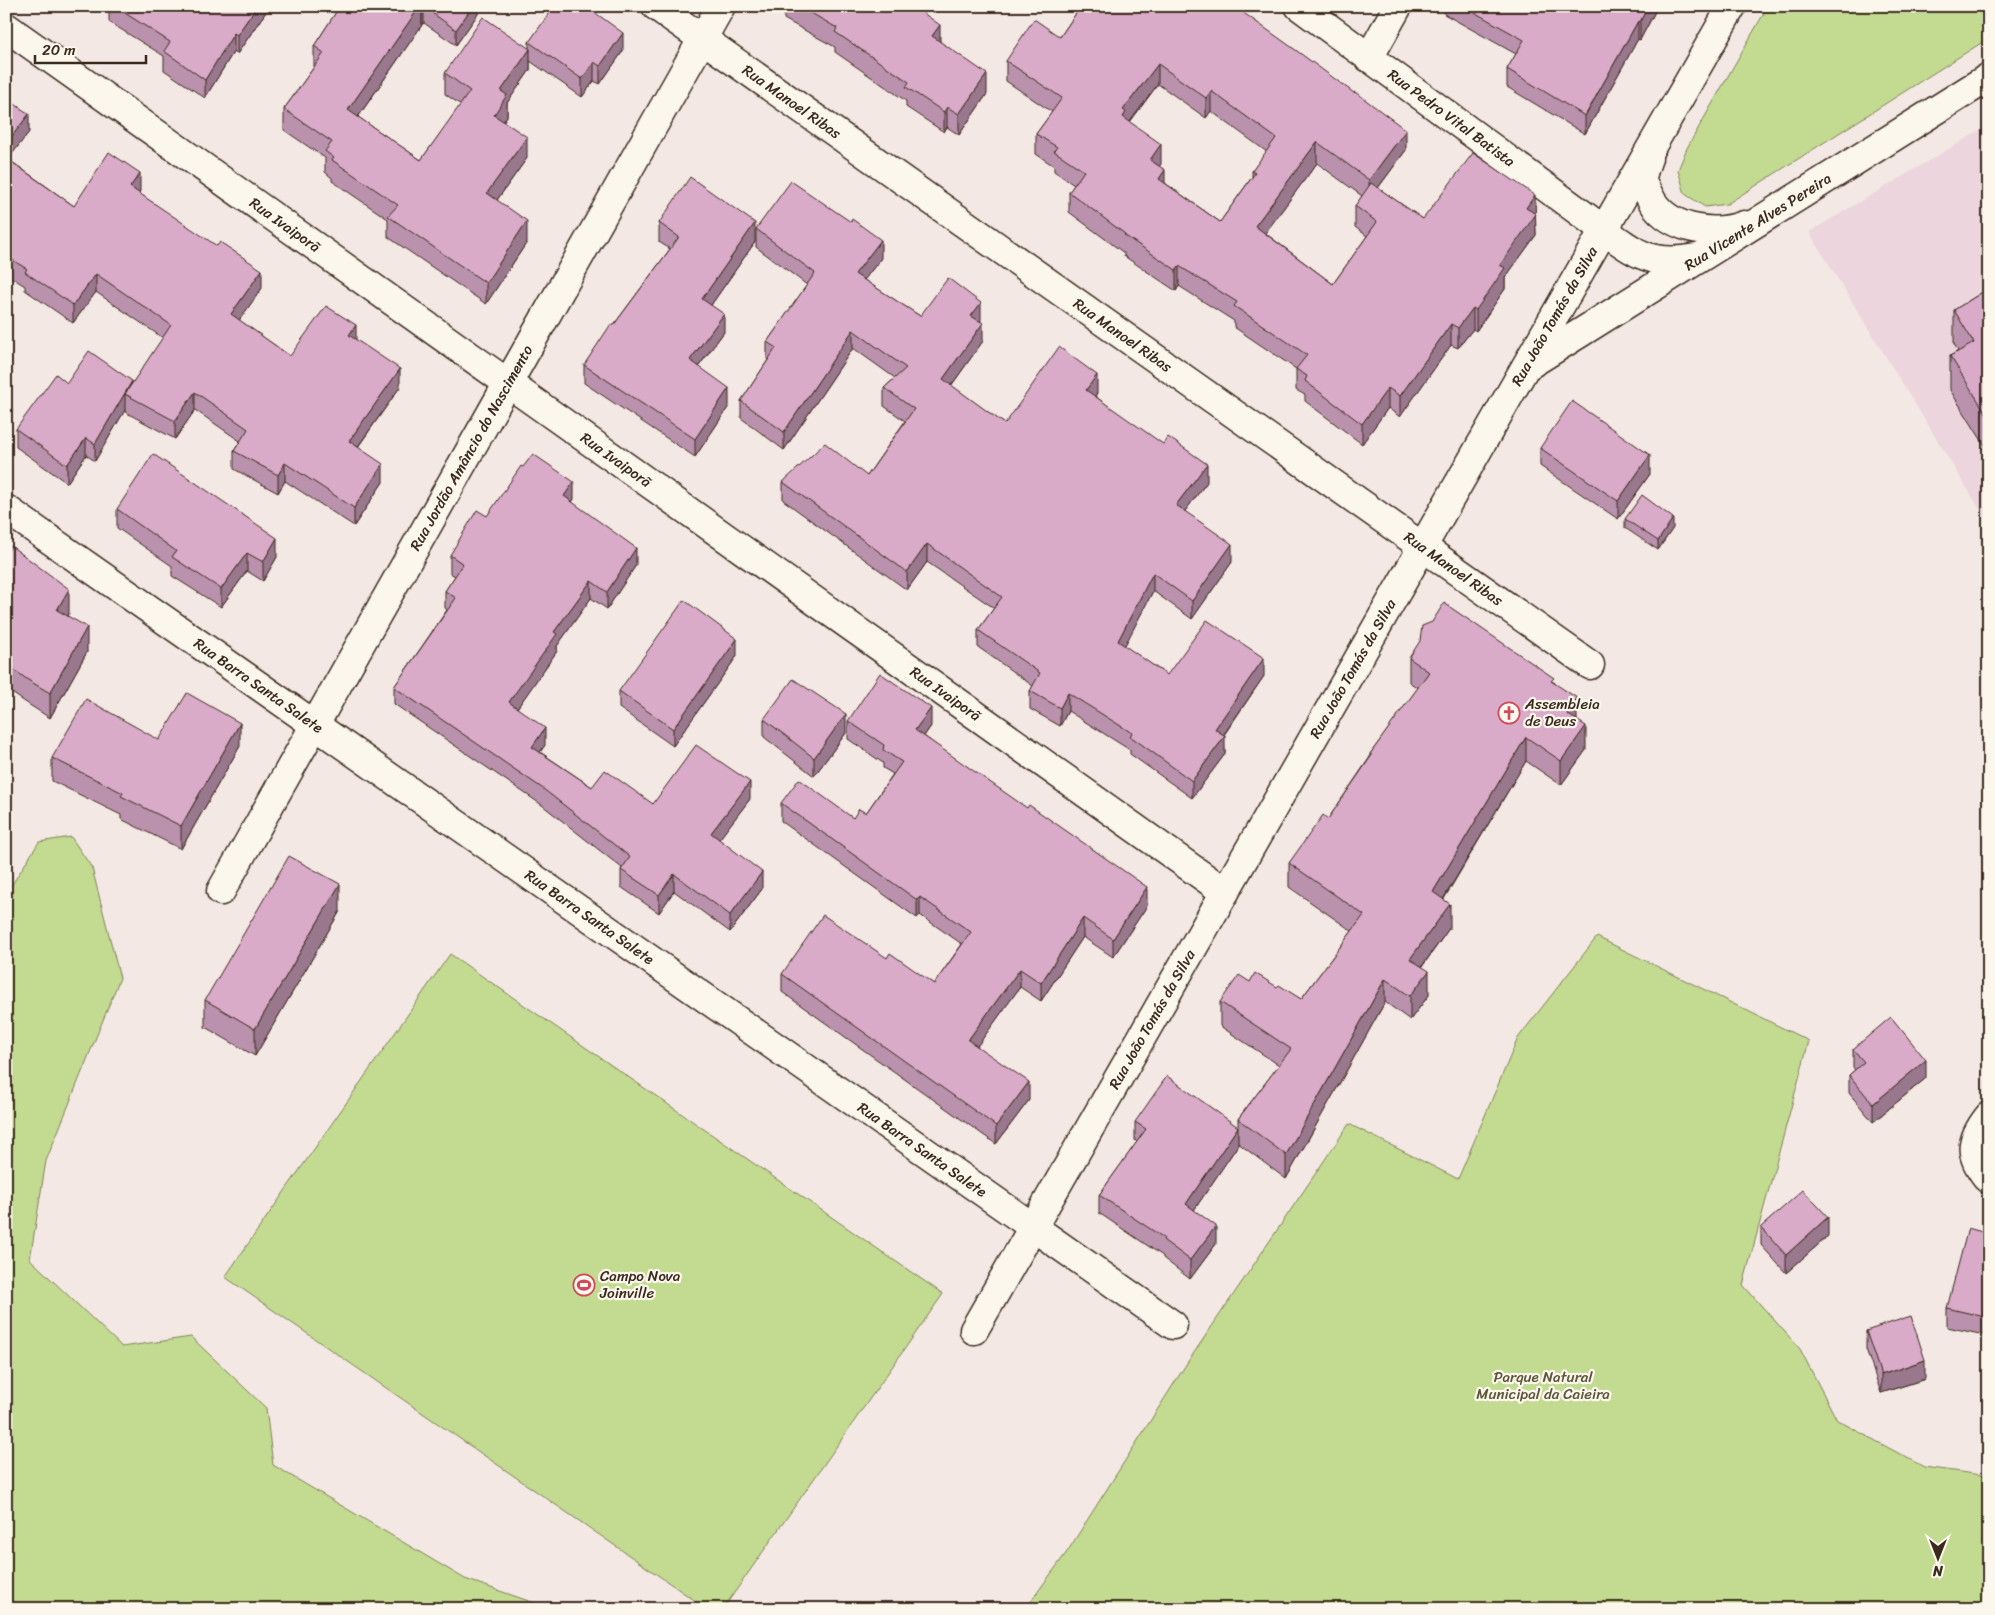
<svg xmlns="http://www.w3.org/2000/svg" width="1995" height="1615" viewBox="0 0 1995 1615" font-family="Sriracha,sans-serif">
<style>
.built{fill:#ecd5dd}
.green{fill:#c3da91;stroke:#7f8258}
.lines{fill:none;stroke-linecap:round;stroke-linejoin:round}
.street-casing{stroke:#3b2a1e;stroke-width:31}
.secondary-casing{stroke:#3b2a1e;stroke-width:31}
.street{stroke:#fbf7ec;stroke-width:28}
.secondary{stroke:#fbf7ec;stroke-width:28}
.wall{fill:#bb92ad;stroke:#3b2a1e;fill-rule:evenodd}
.shaded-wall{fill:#99778d;stroke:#3b2a1e}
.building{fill:#daaac9;stroke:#3b2a1e;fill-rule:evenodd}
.labels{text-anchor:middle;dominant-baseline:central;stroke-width:4.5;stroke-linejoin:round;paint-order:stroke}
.street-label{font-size:15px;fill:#3b2a1e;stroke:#fbf7ec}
.poi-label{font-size:15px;fill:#3b2a1e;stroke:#fbf7ec;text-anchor:start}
.park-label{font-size:15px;fill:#5d563b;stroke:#fbf7ec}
</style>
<rect width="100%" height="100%" fill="#f4e8e5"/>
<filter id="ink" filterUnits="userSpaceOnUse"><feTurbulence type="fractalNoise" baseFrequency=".02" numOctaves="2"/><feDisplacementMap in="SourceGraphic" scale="10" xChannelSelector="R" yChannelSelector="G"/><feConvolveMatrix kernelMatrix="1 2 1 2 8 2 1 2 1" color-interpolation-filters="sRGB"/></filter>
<g filter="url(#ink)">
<polygon class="built" points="1989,125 1989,524 1809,232"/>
<g class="green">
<polygon points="1768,6 1989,6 1989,38 1727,204 1705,207 1685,194 1678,170 1687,148"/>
<polygon points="71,837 92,868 120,978 46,1161 30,1259 122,1347 191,1337 266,1408 273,1465 465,1579 552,1609 6,1609 6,894 39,842"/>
<polygon points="1597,937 1809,1041 1743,1285 1800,1349 1837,1420 1924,1467 1989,1476 1989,1609 1025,1609 1067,1552 1187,1363 1349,1124 1458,1179 1518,1038"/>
<polygon points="450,954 943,1294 723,1609 707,1609 225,1277"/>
</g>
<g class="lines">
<g class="street-casing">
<g id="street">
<path id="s1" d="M 656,6 L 1590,665"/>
<path id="s2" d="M 1299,6 L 1604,230"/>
<polyline points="1369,58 1398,6"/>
<path id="s3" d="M 6,509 L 1173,1325"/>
<path id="s4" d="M 221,891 L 721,6"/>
<path d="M 1989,1116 C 1969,1141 1968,1155 1989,1180"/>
<path id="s5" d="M 974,1330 L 1225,892"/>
</g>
</g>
<g class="secondary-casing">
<g id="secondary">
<path id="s6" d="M 6,27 L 1225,892 L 1732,6"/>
<path d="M 1648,158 C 1646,164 1642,174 1642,180 C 1643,185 1647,191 1649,195 C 1664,229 1712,237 1744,225"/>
<path d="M 1604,230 C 1637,255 1653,266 1696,258"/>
<path id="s7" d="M 1529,365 L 1989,77"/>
</g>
</g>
<use href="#street" class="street"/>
<use href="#secondary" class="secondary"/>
</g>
<g class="wall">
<polygon points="109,6 270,6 237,54 234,51 205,98 164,70 164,56 109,22"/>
<polygon points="340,6 478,6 478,14 456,45 424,23 422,24 422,25 358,117 421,160 461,105 445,94 445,73 529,48 529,42 623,51 600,84 594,81 582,97 530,61 530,70 507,103 507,116 504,121 527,158 497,200 527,242 486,304 388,237 388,219 332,181 332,178 325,172 325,158 284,130 284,109 314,67 314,46"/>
<polygon points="784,6 925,6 921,12 940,41 987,94 959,135 947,127 944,132 906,107 906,101 835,52 835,47 784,19"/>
<path d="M 1081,6 L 1406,150 L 1378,188 L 1423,219 L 1535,214 L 1536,235 L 1505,278 L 1505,289 L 1476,331 L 1473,329 L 1458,348 L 1451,345 L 1400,417 L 1388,408 L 1362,444 L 1305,401 L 1305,395 L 1296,390 L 1296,369 L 1234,327 L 1234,321 L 1179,286 L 1176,291 L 1124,256 L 1124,253 L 1069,212 L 1069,192 L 1074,185 L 1054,171 L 1054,166 L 1036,154 L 1036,134 L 1052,112 L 1006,81 L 1006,61 L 1060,37 ZM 1158,84 L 1206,118 L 1211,111 L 1267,152 L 1252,171 L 1252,177 L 1220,222 L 1165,183 L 1159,166 L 1161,164 L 1130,122 ZM 1317,163 L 1362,196 L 1355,206 L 1355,227 L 1367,236 L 1333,284 L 1265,233 Z"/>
<polygon points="1444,6 1658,6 1640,40 1638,39 1585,134 1507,87 1507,69 1516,54 1444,14"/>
<polygon points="6,98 29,132 8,159 74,206 140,191 139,193 262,288 239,320 290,356 356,340 400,387 358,447 383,482 354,526 285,481 278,493 234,469 234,451 240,441 195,410 175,439 125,412 125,410 95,461 86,455 67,483 16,447 16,429 67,383 132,384 163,338 96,292 73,323 25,290 25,286 6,274"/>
<polygon points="659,223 755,242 711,305 724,332 699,366 729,406 695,457 584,383 584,365 670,249 659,242"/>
<polygon points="756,229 881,258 864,280 920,316 981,321 980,322 983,341 951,386 1005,424 1097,393 1095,396 1207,482 1185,511 1232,562 1192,619 1153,591 1124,646 1167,675 1264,676 1224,735 1225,754 1192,798 1130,754 1130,750 1068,711 1060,726 1030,709 1030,691 1033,686 978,647 978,630 994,608 927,562 907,590 783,500 783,482 867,476 905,421 884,406 884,388 895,378 853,348 784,450 741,418 741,401 768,360 767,359 767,342 807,285 756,247"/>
<polygon points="1989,288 1989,452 1950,390 1950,356 1958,351 1954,344 1954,310"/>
<polygon points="1540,448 1650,474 1618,519 1540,466"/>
<polygon points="574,499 572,502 636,565 607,609 591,598 557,646 557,651 517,708 545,745 540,752 592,787 653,804 750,799 719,839 762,889 730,932 674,891 659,913 621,887 621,870 622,868 542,805 394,704 394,687 447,610 445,608 445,591 455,576 450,573 450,555 487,516"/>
<polygon points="117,509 277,557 263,581 247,571 221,607 172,576 172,566 117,528"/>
<polygon points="1625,519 1673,528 1658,550 1625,528"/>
<polygon points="6,554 69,614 68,616 87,652 50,718 28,704 6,689"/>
<polygon points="737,656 673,746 619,708 619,691"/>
<polygon points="1409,658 1554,682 1577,720 1586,750 1561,785 1526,761 1444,899 1450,927 1422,967 1429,995 1410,1020 1385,1002 1286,1179 1238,1143 1238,1145 1194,1210 1216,1244 1190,1279 1163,1258 1163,1256 1099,1213 1099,1195 1137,1142 1135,1140 1135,1122 1238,1127 1238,1119 1279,1065 1220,1026 1220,1002 1250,982 1277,987 1301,999 1352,931 1289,887 1289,863 1328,819 1370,757 1370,754 1418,688 1409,682"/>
<polygon points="764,719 846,733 814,776 764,737"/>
<polygon points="848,721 931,726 924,736 1147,906 1113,957 1083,937 1041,1001 1020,987 977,1046 1029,1100 996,1144 782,992 782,974 887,958 934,984 962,944 920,915 917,918 781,821 781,803 853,818 866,813 893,774 883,768 883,763 848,739"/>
<polygon points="159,740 240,746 181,849 121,819 121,815 52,781 52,758"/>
<polygon points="340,911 255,1056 205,1027 205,1000"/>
<polygon points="1853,1049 1926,1078 1873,1122 1849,1093 1849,1075 1855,1070 1853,1067"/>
<polygon points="1761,1227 1828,1236 1786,1273 1761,1245"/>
<polygon points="1989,1234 1989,1336 1947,1327 1947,1308"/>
<polygon points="1866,1331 1925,1379 1881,1393 1866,1349"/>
</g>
<g class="shaded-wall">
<polygon points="257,6 270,6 237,54 237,35"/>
<polygon points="420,6 422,6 422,25 348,131 348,110"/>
<polygon points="473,6 478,6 478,14 456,45 456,30"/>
<polygon points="912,6 925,6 912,26"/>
<polygon points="1648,6 1658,6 1640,40 1640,22"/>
<polygon points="424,7 424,23 422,24 422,9"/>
<polygon points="1638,21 1638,39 1585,134 1585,116"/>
<polygon points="940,25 940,45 932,36"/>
<polygon points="234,33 234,51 205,98 205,80"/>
<polygon points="623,33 623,51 600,84 600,66"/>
<polygon points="530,49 530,70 507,103 507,116 494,136 494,115 501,91"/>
<polygon points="594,62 594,81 582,97 582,79"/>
<polygon points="1158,64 1158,84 1126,127 1123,117 1123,110"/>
<polygon points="987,74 987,94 959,135 959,114"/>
<polygon points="1211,91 1211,111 1206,118 1206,98"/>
<polygon points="947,107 947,127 944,132 944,112"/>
<polygon points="29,114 29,132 6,162 6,144"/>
<polygon points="1406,130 1406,150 1369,200 1369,180"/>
<polygon points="527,137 527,158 487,214 487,193"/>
<polygon points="1317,142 1317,163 1255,247 1255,226"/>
<polygon points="1161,144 1161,164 1150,180 1150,160"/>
<polygon points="1165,170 1165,191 1159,179"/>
<polygon points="140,173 140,191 130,205 130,187"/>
<polygon points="1535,195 1536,235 1505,278 1505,289 1476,331 1476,310 1526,208"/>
<polygon points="527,221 527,242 486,304 486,283"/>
<polygon points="755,223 755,242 702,318 702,299"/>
<polygon points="881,240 881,258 855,292 855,274"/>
<polygon points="1179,266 1179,286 1176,291 1176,270"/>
<polygon points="262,270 262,288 231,332 231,314"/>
<polygon points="96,274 96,292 73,323 73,305"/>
<polygon points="981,303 981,321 971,334 971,316"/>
<polygon points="1473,308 1473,329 1458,348 1458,328"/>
<polygon points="724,314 724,332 690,378 690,360"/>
<polygon points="983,323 983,341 943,397 943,379"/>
<polygon points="1451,324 1451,345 1400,417 1400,396"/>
<polygon points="356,325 356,344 349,335"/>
<polygon points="853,330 853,348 784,450 784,432"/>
<polygon points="400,369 400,387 349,459 349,441"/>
<polygon points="1097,375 1097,393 1086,408 1086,390"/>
<polygon points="132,381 132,398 125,394 125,410 95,461 95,444"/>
<polygon points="729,388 729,406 695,457 695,439"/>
<polygon points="1388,388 1388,408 1362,444 1362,424"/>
<polygon points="195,392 195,410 175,439 175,421"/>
<polygon points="86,438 86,455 67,483 67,465"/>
<polygon points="1650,455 1650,474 1618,519 1618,501"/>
<polygon points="285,463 285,481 278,493 278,475"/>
<polygon points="383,464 383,482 354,526 354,508"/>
<polygon points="1207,464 1207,482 1176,523 1176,505"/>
<polygon points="574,482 574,499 564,514 564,496"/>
<polygon points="1673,518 1673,528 1658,550 1658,541"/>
<polygon points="277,538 277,557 263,581 263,562"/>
<polygon points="927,544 927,562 907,590 907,572"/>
<polygon points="1232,544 1232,562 1192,619 1192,601"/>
<polygon points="636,548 636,565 607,609 607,592"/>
<polygon points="247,553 247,571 221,607 221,589"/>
<polygon points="1153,573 1153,591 1118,659 1118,641"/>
<polygon points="591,581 591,598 557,646 557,651 509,720 509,702 554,632"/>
<polygon points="69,589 69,614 57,635 57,610"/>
<polygon points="87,627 87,652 50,718 50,693"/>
<polygon points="737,639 737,656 673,746 673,729"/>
<polygon points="1264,658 1264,676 1215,747 1215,729"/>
<polygon points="1068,693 1068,711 1060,726 1060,708"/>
<polygon points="1577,698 1577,722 1567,714"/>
<polygon points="931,708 931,726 915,749 915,730"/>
<polygon points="846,714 846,733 814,776 814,758"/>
<polygon points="240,723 240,746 181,849 181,826"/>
<polygon points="1586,726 1586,750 1561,785 1561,761"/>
<polygon points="545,728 545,745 532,764 532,747"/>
<polygon points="1225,736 1225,754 1192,798 1192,781"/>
<polygon points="1526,737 1526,761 1433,916 1433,892"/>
<polygon points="750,782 750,799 711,850 711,833"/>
<polygon points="762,872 762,889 730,932 730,915"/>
<polygon points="674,874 674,891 659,913 659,895"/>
<polygon points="340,884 340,911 255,1056 255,1029"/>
<polygon points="1147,887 1147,906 1113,957 1113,939"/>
<polygon points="920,897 920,915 917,918 917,900"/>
<polygon points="1450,904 1450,927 1410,983 1410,959"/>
<polygon points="1083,918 1083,937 1041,1001 1041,983"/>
<polygon points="1020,969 1020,987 968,1059 968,1040"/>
<polygon points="1429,971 1429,995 1410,1020 1410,996"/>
<polygon points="1385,979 1385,1002 1286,1179 1286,1155"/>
<polygon points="1926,1060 1926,1078 1873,1122 1873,1104"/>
<polygon points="1029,1082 1029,1100 996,1144 996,1126"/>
<polygon points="1238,1127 1238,1145 1186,1222 1186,1204"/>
<polygon points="1828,1217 1828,1236 1786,1273 1786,1255"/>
<polygon points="1216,1226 1216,1244 1190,1279 1190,1260"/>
<polygon points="1925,1360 1925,1379 1881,1393 1881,1375"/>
</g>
<g class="building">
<polygon points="114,6 257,6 237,35 234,33 205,80 164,51 170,42"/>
<polygon points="340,6 420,6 348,110 421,160 470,91 445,73 483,17 530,49 501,91 507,95 494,115 527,137 487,193 527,221 486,283 388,216 398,205 332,160 334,158 325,151 332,142 284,109 324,53 314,46"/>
<polygon points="422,6 473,6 456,30 424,7 422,9"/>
<polygon points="562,6 586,6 623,33 600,66 594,62 582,79 529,42 553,8 558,12"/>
<polygon points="799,6 913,6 940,25 932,36 987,74 959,114 947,107 944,112 906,87 909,82 835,32 837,28"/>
<path d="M 1081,6 L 1234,6 L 1297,51 L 1354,93 L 1355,92 L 1406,130 L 1369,180 L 1317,142 L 1255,226 L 1333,284 L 1377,222 L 1355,206 L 1371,183 L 1423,219 L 1473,153 L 1535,195 L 1526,208 L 1536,214 L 1500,265 L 1505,268 L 1476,310 L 1473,308 L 1458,328 L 1451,324 L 1400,396 L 1388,388 L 1362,424 L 1305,381 L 1307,376 L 1296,369 L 1307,355 L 1234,306 L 1237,302 L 1179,266 L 1176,270 L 1124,235 L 1125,234 L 1069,192 L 1084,171 L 1054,151 L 1057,147 L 1036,134 L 1062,98 L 1006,61 L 1034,19 L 1060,37 ZM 1158,64 L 1206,98 L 1211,91 L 1276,138 L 1252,171 L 1255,173 L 1220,222 L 1159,179 L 1165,170 L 1150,160 L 1161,144 L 1123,117 L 1126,112 L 1123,110 Z"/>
<polygon points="1463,6 1648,6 1640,22 1638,21 1585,116 1507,69 1524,40"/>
<polygon points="6,98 29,114 6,144"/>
<polygon points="109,152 140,173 130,187 217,246 220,242 262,270 231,314 290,356 326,306 356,325 349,335 400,369 349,441 383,464 354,508 285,463 278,475 234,451 248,429 195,392 175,421 125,394 171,325 96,274 73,305 25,272 27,269 6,256 6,158 74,206"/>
<polygon points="690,177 755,223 702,299 724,314 690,360 729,388 695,439 584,365 611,324 613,326 679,237 659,223"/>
<polygon points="791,181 851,222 852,219 881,240 855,274 920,316 948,278 981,303 971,316 983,323 943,379 1005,424 1059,347 1097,375 1086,390 1163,444 1168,437 1207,464 1176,505 1232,544 1192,601 1153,573 1118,641 1167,675 1207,620 1264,658 1215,729 1225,736 1192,781 1130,736 1132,733 1068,693 1060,708 1030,691 1040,673 978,630 1002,597 927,544 907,572 783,482 825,443 867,476 914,409 884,388 906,368 853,330 784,432 741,401 776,348 767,342 815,273 756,229"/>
<polygon points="1989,288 1989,418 1950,356 1974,343 1954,310"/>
<polygon points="89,351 132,381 95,444 86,438 67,465 16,429 56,374 67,383"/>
<polygon points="1572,401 1650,455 1618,501 1540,448"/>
<polygon points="153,454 277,538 263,562 247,553 221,589 172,557 176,551 117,509"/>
<polygon points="533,454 574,482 564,496 636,548 607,592 591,581 554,632 557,634 509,702 545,728 532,747 592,787 605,770 653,804 696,745 750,782 711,833 762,872 730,915 674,874 659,895 621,870 630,857 542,788 394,687 456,598 445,591 463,564 450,555 477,510 487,516 521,466 523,467"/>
<polygon points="1642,495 1673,518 1658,541 1625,519"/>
<polygon points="11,546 69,589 57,610 87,627 50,693 28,680 6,664 6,554"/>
<polygon points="684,600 737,639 673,729 619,691"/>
<polygon points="1444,603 1554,678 1551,681 1577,698 1567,714 1586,726 1561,761 1526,737 1433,892 1450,904 1410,959 1429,971 1410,996 1385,979 1286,1155 1238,1119 1291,1049 1220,1002 1239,975 1250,982 1255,973 1277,987 1279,985 1301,999 1364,915 1289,863 1323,815 1328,819 1372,755 1370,754 1429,672 1409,658 1420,641 1422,626 1432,622"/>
<polygon points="880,673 931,708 915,730 1027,808 1029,805 1147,887 1113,939 1083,918 1041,983 1020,969 968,1040 1029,1082 996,1126 782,974 823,915 887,958 890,953 934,984 971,932 920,897 917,900 781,803 799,779 853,818 859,809 866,813 902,762 883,750 884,745 848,721"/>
<polygon points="793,679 846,714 814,758 764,719"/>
<polygon points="187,693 240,723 181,826 121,796 123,793 52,758 86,699 159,740"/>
<polygon points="289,856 340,884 255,1029 205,1000"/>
<polygon points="1891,1017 1926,1060 1873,1104 1849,1075 1864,1062 1853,1049"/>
<polygon points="1167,1076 1238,1127 1186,1204 1216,1226 1190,1260 1163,1240 1164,1238 1099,1195 1146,1129 1135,1122"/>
<polygon points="1803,1190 1828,1217 1786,1255 1761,1227"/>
<polygon points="1968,1228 1989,1234 1989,1318 1947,1308"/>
<polygon points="1911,1316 1925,1360 1881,1375 1866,1331"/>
</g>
</g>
<defs>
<g id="church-ring" transform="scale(1.125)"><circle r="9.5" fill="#fbf7ec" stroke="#d1495b" stroke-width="1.5"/><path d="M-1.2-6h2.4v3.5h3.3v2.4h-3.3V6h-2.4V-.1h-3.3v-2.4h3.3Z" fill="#d1495b"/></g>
<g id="stadium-ring" transform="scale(1.125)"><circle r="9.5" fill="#fbf7ec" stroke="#d1495b" stroke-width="1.5"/><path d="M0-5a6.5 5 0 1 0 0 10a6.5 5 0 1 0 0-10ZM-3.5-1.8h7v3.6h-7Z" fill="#d1495b"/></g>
</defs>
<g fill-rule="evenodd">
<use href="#church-ring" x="1509" y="713"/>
<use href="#stadium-ring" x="584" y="1285"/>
</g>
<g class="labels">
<g class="street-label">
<text stroke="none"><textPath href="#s1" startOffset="166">Rua Manoel Ribas</textPath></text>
<text stroke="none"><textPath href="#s2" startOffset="189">Rua Pedro Vital Batista</textPath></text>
<text stroke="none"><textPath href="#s7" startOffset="270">Rua Vicente Alves Pereira</textPath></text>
<text stroke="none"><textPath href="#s6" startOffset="342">Rua Ivaiporã</textPath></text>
<text stroke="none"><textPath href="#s6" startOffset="2158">Rua João Tomás da Silva</textPath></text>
<text stroke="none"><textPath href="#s1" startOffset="571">Rua Manoel Ribas</textPath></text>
<text stroke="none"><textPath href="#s4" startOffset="509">Rua Jordão Amâncio do Nascimento</textPath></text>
<text stroke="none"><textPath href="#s6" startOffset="748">Rua Ivaiporã</textPath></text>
<text stroke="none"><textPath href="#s1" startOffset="976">Rua Manoel Ribas</textPath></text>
<text stroke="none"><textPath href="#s6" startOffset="1752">Rua João Tomás da Silva</textPath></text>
<text stroke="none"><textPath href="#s3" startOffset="308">Rua Barra Santa Salete</textPath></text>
<text stroke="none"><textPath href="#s6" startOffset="1152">Rua Ivaiporã</textPath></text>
<text stroke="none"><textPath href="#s3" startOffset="712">Rua Barra Santa Salete</textPath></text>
<text stroke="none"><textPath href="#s5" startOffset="358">Rua João Tomás da Silva</textPath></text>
<text stroke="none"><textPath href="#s3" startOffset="1118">Rua Barra Santa Salete</textPath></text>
</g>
<g class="poi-label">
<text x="1525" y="704">Assembleia<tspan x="1525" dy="17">de Deus</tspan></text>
<text x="600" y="1276">Campo Nova<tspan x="600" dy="17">Joinville</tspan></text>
</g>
<g class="park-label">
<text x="1543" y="1377">Parque Natural<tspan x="1543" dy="17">Municipal da Caieira</tspan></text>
</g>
</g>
<rect width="1995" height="1615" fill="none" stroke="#fbf7ec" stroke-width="25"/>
<rect x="12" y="12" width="1970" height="1590" fill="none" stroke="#3b2a1e" stroke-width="2" filter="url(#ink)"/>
<g transform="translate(1938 1558) rotate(180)" stroke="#fbf7ec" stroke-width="4" paint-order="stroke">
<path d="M0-4L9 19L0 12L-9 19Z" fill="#3b2a1e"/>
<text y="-8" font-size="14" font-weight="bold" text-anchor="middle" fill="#3b2a1e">N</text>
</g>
<path d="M35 55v8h111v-8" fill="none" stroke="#3b2a1e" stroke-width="2.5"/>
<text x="42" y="55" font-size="15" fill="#3b2a1e" stroke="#fbf7ec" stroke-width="4" paint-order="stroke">20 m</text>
</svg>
